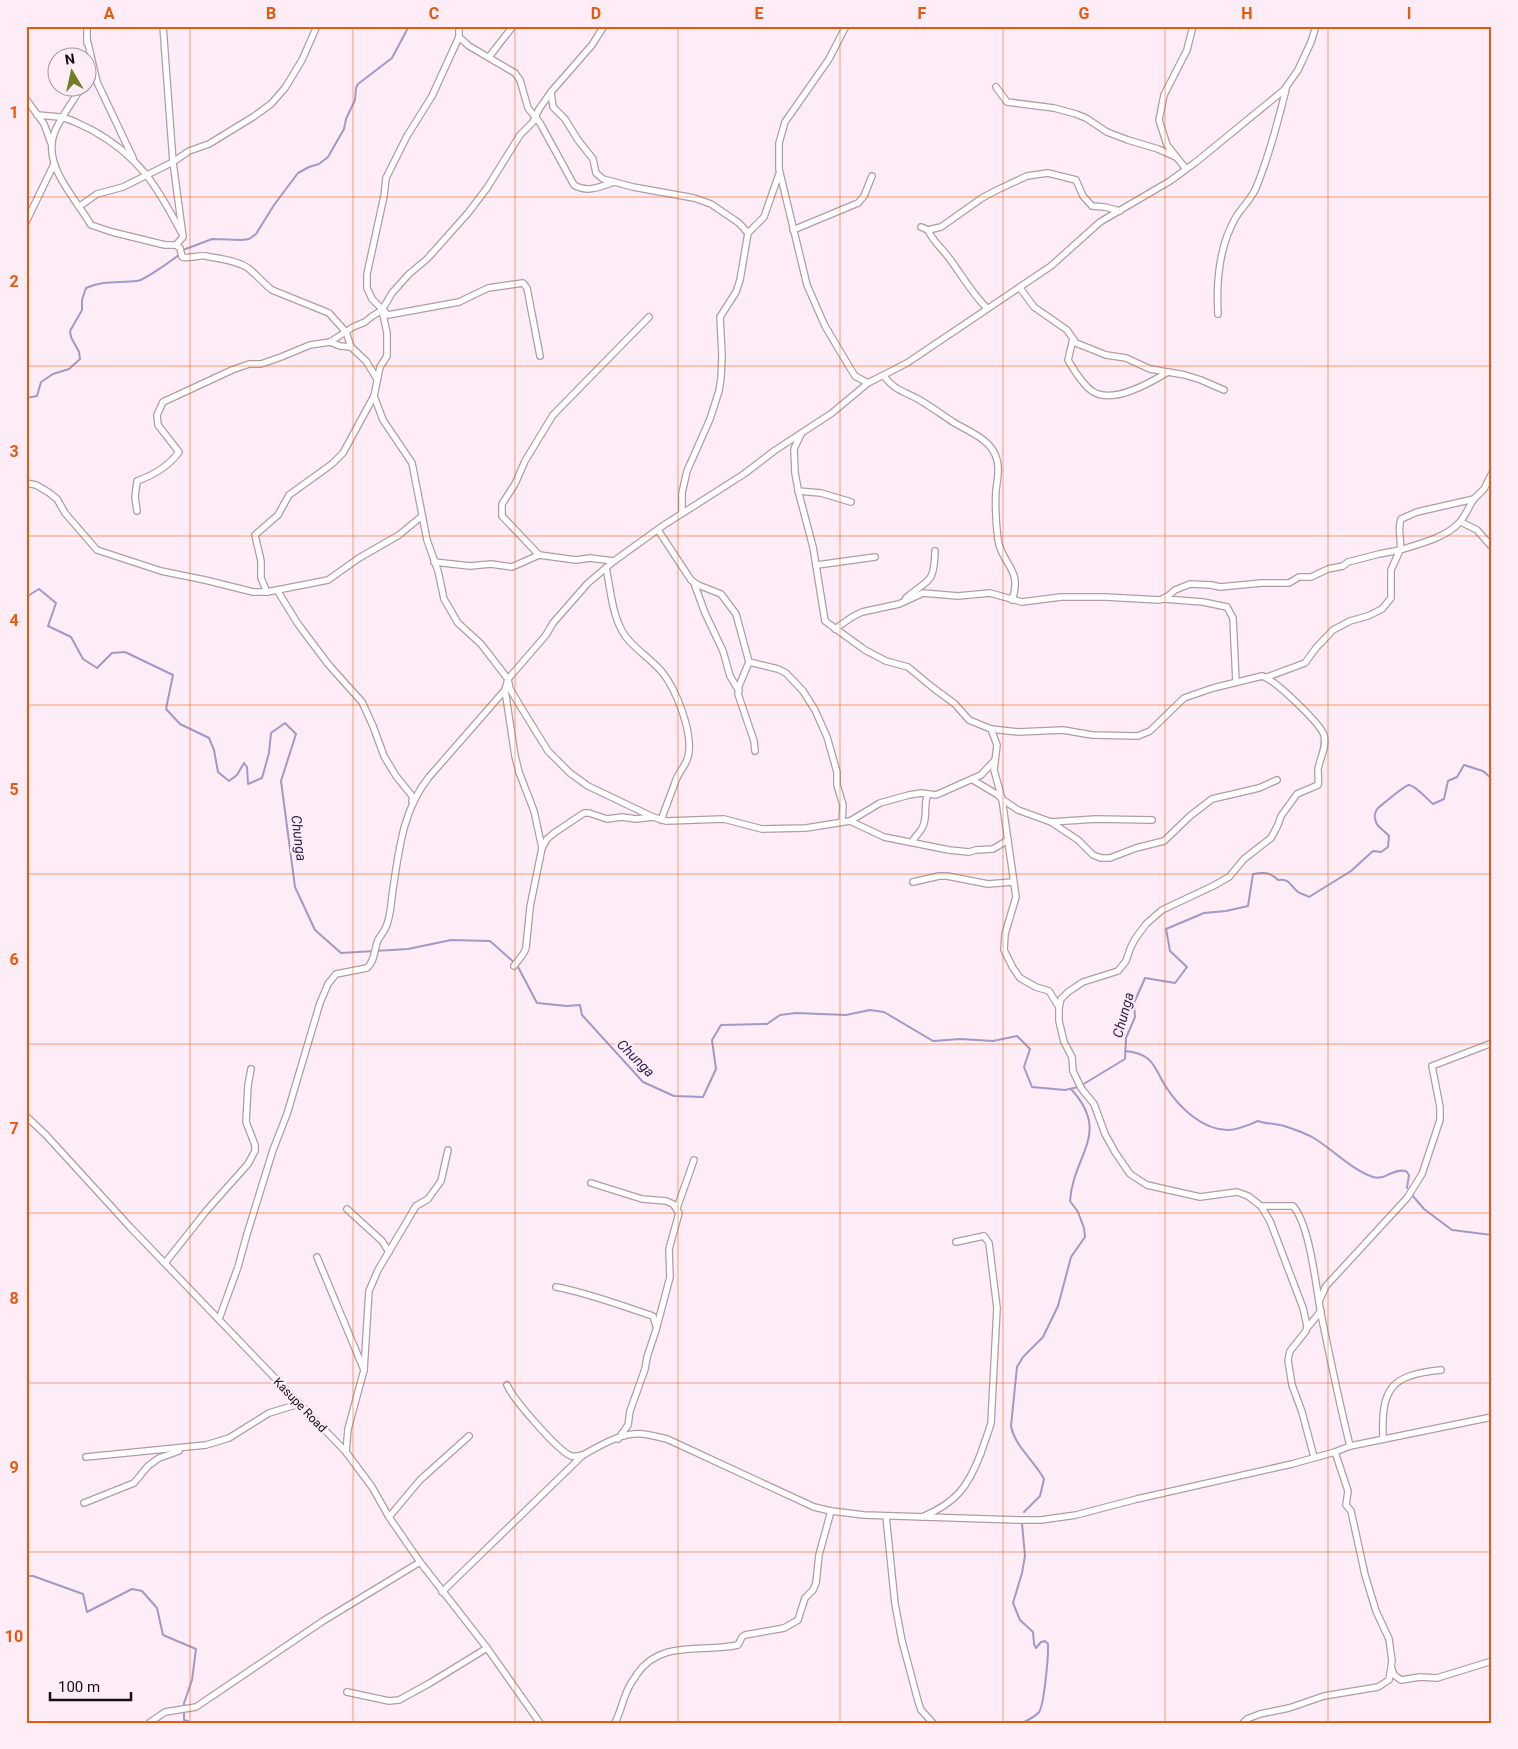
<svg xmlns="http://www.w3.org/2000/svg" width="1518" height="1749" viewBox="0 0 1518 1749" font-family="Roboto,sans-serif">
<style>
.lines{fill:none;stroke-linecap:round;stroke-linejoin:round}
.stream{stroke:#a199c7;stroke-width:2}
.minor-casing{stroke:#b09ca6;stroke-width:8}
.minor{stroke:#fff;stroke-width:5.5}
.grid{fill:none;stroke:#e8590c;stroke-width:1;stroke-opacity:0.55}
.labels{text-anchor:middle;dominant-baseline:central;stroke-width:5;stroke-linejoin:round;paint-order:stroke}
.street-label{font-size:12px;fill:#160f13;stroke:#feedf6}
.water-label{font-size:14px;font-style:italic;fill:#2e1d55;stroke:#feedf6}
.neatline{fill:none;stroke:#e8590c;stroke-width:2}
.grid-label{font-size:16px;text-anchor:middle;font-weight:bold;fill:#e8590c}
</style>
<rect width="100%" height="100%" fill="#feedf6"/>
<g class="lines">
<g class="stream">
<polyline points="183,250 212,239 242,240 249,239 256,234 274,205 298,173 309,167 319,164 328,157 344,129 346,119 355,100 356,88 358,84 392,58 409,26"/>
<path d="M 26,398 L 37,396 L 41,382 L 53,374 L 69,369 L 80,359 L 79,352 L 71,337 L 70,331 L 82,310 L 82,300 L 86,288 C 103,280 118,283 137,281 C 143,281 174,259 180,254"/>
<polyline points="26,597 39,589 56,603 48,626 71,637 83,659 97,668 112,653 125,652 173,675 166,709 180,724 209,738 214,750 218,772 229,781 237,775 244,763 247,767 248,784 262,778 269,753 271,733 285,723 296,734 281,781 295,887 315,930 341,953 408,949 451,940 490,941 517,965 537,1003 567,1006 580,1005 582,1015 643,1082 674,1096 703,1097 716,1069 712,1040 721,1025 767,1024 780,1015 796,1013 846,1015 870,1010 884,1012 933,1041 960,1039 993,1041 1017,1036 1030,1049 1024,1067 1032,1087 1065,1090 1078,1087"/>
<path d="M 1125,1051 C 1154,1054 1153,1066 1166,1087 C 1179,1107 1202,1130 1228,1130 C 1238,1130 1248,1125 1258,1121 C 1265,1124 1272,1123 1280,1125 C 1286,1126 1307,1134 1312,1137 C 1333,1149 1350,1169 1373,1177 C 1385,1181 1392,1168 1406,1171 L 1409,1175 L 1407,1188"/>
<path d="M 1082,1085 L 1125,1059 L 1126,1038 L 1135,1017 L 1134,1003 L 1145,978 L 1175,983 L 1187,967 L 1170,951 L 1166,929 L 1204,913 L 1226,911 L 1248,906 L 1253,874 C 1264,872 1270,872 1278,880 C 1290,878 1290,886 1298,892 C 1301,894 1306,895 1309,897 L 1351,871 L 1373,851 L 1381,852 L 1388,847 L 1389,836 C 1384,830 1375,826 1375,818 C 1374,815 1376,810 1378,808 C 1383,804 1405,785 1409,785 C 1416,786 1427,799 1433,804 L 1444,799 L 1448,781 L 1457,777 L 1464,765 L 1483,771 L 1492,779"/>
<polyline points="1412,1195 1424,1209 1452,1230 1492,1235"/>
<path d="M 1024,1512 L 1040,1496 L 1044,1479 C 1034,1460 1015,1447 1011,1426 L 1017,1367 L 1023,1357 L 1043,1337 L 1058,1306 L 1071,1257 L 1085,1237 L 1084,1228 L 1078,1212 L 1070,1201 C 1073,1154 1112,1134 1071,1089"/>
<path d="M 1022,1523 L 1025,1556 L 1022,1573 L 1013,1603 L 1020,1620 L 1033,1632 L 1034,1644 L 1036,1648 L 1041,1642 L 1045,1641 L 1048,1644 L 1048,1649 C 1048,1659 1044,1706 1039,1712 C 1035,1717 1028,1720 1022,1723"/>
<polyline points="26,1576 33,1576 83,1594 87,1612 132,1589 142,1591 157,1608 163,1635 196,1649 192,1680 184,1703 184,1720 193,1723"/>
</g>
<g class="minor-casing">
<g id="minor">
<polyline points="87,26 87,43"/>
<polyline points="163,26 173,162 183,237 176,245"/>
<polyline points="459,26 459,37 432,96 407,136 386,178 384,196 367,274 367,288 372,299 388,315 459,302 488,288 523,283 527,288 540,356"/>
<polyline points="846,26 829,59 785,122 779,143 779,169 807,285 825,326 850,368 855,376 868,383"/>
<path d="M 459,37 L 469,46 L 515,73 L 520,80 L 528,108 L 540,123 L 574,185 C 587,193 600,187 614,182"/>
<polyline points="87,39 97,82 133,158"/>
<polyline points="489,57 513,26"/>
<polyline points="88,63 88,66"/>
<polyline points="996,87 1007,102 1054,108 1076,114 1086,118 1107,132 1128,140 1158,149 1176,157"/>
<path d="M 81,88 C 73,101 61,117 55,131 C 41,165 75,197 91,225 L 112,232 L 165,245 L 176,245 L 180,248 L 182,257 C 189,259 198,255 206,256 C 219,259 236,260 248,268 C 257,275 263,283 272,290 L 329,313 L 346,332 L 351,347 L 366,361 L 377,379"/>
<polyline points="551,92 553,107 565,119 578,140 593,159 596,173 603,179 633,187 694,198 711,204 739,223 748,233 764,217 779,174"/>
<polyline points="26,99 44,124 51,143"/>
<path d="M 37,115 C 46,116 55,116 64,118 C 73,120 83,126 92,130 C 139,156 157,186 181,232"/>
<polyline points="1186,169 1167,145 1159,120 1164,95 1187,50 1193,26"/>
<polyline points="80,206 97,194 123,187 173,162 189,151 209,144 253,117 271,104 285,88 302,60 317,26"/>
<polyline points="26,222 54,164"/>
<polyline points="921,227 928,230 941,227 982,198 997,190 1027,176 1048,173 1076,180 1083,196 1092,206 1105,207 1120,211"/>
<polyline points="793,230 858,203 864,196 872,176"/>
<path d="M 928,230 C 933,242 942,248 949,258 C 962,275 972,294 987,308"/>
<polyline points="1020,288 1034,307 1067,330 1076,343 1106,355 1126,358 1150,369 1185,375 1201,380 1224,390"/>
<path d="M 1218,314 C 1216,280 1219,246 1236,217 C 1242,207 1252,198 1256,188 C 1269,156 1278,122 1286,89"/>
<path d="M 1073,339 L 1068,360 C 1074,370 1082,384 1092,391 C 1112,405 1150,383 1168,372"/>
<polyline points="330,342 353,327 365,322 371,317 382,310"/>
<path d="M 884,376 C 894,390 903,391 918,399 C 930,406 941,414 953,422 C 969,432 992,439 997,460 C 1000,470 997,481 996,490 C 995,506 996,524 998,540 C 1002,565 1023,569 1012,600"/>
<polyline points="374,396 383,420 412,463 427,540 438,571 444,599 458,623 481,644 508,679 510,689 522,709 548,751 570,773 588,786 653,817"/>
<polyline points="801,434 794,449 795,473 799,494 813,547 825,621 865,650 886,661 908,667 932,687 955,704 969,720 991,729 997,745 994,770 1002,799 1016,897 1005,934 1004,950 1013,968 1020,978 1036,987 1049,991 1059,1007"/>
<polyline points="26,483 36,485 48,492 57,499 65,513 97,550 161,571 205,580 253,592 267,592 328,580 359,558 399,535 422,516"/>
<polyline points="798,491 821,493 851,502"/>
<path d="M 137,511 L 135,497 L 137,481 C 154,475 168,467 179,452 L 158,425 L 157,415 L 163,402 L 232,370 L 249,364 L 261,364 L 281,357 L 310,345 L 330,342 L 340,346 L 351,347"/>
<polyline points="682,513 682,493 687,471 710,419 719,391 721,378 722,355 720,317 736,292 740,280 748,233"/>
<polyline points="1461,522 1477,530 1492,547"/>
<polyline points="658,530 691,580 698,585 721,594 736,614 749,662 739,686 738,694 754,741 755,751"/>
<polyline points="539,555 502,516 502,504 515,484 525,461 553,415 649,317"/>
<polyline points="434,562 470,566 491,564 512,567 539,555 576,560 590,558 614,561"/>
<polyline points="817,565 875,557"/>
<path d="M 606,568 C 611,591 612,618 626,637 C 636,650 651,659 662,672 C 676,689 694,734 688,757 C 686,765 679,772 676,780 C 671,793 666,807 661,820"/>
<polyline points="694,583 705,613 723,651 730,676 739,691"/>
<polyline points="277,590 298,624 328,664 362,702 373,726 384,756 396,776 413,797 412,801"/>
<polyline points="267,592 261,578 261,561 255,535 278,515 289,495 332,464 343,453 374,396 380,367 387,356 387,333 382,310 392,293 409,274 427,259 468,213 487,188 520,135 533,122 539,109 551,92 592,45 604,26"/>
<path d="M 906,598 C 929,578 934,585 935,551"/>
<polyline points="1164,599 1203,602 1227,607 1233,618 1236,682"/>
<path d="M 835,629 L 852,617 L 862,612 L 899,604 L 923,593 L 958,596 L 990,593 L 1022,602 L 1061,597 L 1105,597 L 1160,600 L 1168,596 L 1175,590 L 1190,584 L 1211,585 L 1220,587 L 1262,583 L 1289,583 L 1299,577 L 1311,577 L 1328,569 L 1343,566 L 1348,562 L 1379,554 L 1400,550 C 1402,540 1397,529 1401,519 L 1417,512 L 1474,499 L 1484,489 L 1492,473"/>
<polyline points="749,662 778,669 786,673 803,691 815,710 827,737 837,772 837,785 843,805 842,822"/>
<path d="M 1267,677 L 1305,663 L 1316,648 L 1333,630 L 1350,621 L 1368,616 L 1382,609 L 1391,598 L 1391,570 L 1400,550 C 1419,544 1445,538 1459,523 C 1465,517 1469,506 1474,499"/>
<polyline points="505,690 515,756 519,772 534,811 542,848"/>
<path d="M 991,729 L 1018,732 L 1063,730 L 1092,735 L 1138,736 L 1150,731 L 1184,698 L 1213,688 L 1262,676 C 1274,679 1320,723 1324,735 C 1327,747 1320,758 1318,769 C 1318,775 1319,780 1318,785 L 1297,794 L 1281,816 L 1278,825 L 1271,838 L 1244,859 L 1229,877 L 1213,886 L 1162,910 L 1146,924 L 1135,939 L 1130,949 L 1126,961 L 1118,971 L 1083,982 L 1068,992 L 1061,999 L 1059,1007 L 1059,1021 L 1064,1042 L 1072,1057 L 1073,1071 L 1081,1088 L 1094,1104 L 1105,1134 L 1115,1152 L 1130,1174 L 1147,1185 L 1200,1197 L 1237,1192 L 1248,1196 L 1261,1206 L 1270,1221 L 1303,1308 L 1307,1326 L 1306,1331 L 1290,1351 L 1288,1360 L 1292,1385 L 1302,1412 L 1314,1457"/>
<polyline points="973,780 998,795 1002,799 1018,810 1051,822 1096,819 1152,820"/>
<polyline points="850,821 884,837 949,850 969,852 976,850 993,849 1008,840"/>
<polyline points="1051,822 1078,840 1093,855 1101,858 1110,858 1136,848 1164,841 1190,816 1212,799 1259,788 1277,780"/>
<path d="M 912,842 C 915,836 921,832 923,826 C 928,815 923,804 928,794"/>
<polyline points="913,882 939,876 947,876 988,884 1013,882"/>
<path d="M 514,966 C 518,960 524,955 526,948 L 530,907 L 542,848 L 547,839 L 554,833 L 584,813 L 589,813 L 607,819 L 622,817 L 636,819 L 653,817 L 666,821 L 724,819 L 762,829 L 806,828 L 850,821 L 880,803 L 909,795 L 921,793 L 936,795 L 981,775 L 995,760"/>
<polyline points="26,1116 46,1135 130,1227 346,1452 372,1487 389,1517 420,1562 487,1648 540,1723"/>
<polyline points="591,1183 642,1199 666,1201 673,1204 679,1213 669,1249 670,1277 656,1330 647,1357 645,1369 630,1411 628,1425 618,1439"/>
<path d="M 1261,1206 L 1293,1206 C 1310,1225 1316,1287 1321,1314 C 1330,1358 1339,1402 1350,1446"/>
<polyline points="677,1208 694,1160"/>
<polyline points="347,1209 382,1241 389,1252"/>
<polyline points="317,1257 364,1370 348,1429 346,1452"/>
<polyline points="165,1263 207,1210 248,1164 255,1151 255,1145 246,1122 248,1085 251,1069"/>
<path d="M 556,1287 C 589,1293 622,1306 653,1316 L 656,1326"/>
<polyline points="1319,1301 1326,1286 1407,1198 1422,1174 1440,1120 1440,1107 1432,1066 1492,1043"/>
<path d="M 219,1319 L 238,1267 L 247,1234 L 273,1150 L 287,1114 L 320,1003 L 328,984 L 336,974 L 367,968 C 375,961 374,950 378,940 C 380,936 384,932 386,927 C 391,916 391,901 393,889 C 399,850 403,809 429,777 L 505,690 L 508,679 L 546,635 L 553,623 L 588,583 L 614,561 L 664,525 L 744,474 L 774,451 L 832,413 L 868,383 L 907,363 L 1051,266 L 1100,222 L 1170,181 L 1196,162 L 1284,90 L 1298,70 L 1311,42 L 1316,26"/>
<polyline points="1307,1328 1321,1311"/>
<polyline points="364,1370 369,1291 378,1270 416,1206 428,1199 441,1181 448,1150"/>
<path d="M 507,1385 C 513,1399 558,1451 571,1456 C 575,1457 579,1456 583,1455"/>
<path d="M 1383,1438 C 1381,1388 1391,1375 1441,1370"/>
<polyline points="86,1457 206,1445 229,1438 269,1413 299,1404"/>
<polyline points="84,1503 134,1483 148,1466 159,1458 179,1451"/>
<polyline points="886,1516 895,1604 902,1641 918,1701 921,1710 933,1723"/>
<polyline points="389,1517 420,1480 469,1436"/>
<path d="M 922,1517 C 956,1503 968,1487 981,1453 C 984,1443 988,1434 991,1423 L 997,1308 L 989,1243 L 984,1236 L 956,1242"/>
<path d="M 442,1592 L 583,1455 C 601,1445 622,1432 643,1434 C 651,1435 659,1437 667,1439 L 814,1507 L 831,1511 L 864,1515 L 1019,1520 L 1041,1520 L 1076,1515 L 1137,1499 L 1292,1464 L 1335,1452 L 1350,1446 L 1492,1417"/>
<polyline points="1392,1669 1394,1675 1401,1680 1420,1677 1437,1678 1492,1661"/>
<polyline points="347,1692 389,1701 399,1700 430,1683 487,1648"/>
<polyline points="149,1723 165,1712 196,1707 323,1621 420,1562"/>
<path d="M 615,1723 C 621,1711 623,1698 629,1687 C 631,1682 635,1678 637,1674 C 661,1639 702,1653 738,1645 L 742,1637 L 745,1635 L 784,1628 L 798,1620 L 805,1598 L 813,1590 L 816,1583 L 819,1555 L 831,1511"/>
<polyline points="1243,1723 1247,1719 1260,1714 1289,1708 1324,1696 1378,1687 1389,1680 1392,1661 1389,1639 1376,1611 1365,1575 1351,1511 1346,1505 1348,1491 1335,1452"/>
</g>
</g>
<use href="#minor" class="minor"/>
</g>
<path class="grid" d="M 190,26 L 190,1723M 353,26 L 353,1723M 515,26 L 515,1723M 678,26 L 678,1723M 840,26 L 840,1723M 1003,26 L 1003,1723M 1165,26 L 1165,1723M 1328,26 L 1328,1723M 26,197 L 1492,197M 26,366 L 1492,366M 26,536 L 1492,536M 26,705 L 1492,705M 26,874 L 1492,874M 26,1044 L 1492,1044M 26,1213 L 1492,1213M 26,1383 L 1492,1383M 26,1552 L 1492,1552"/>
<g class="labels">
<g class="street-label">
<text transform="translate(300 1405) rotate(46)">Kasupe Road</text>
</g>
<g class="water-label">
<text transform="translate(299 838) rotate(83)">Chunga</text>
<text transform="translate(1123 1015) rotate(-75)">Chunga</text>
<text transform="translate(636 1058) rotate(45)">Chunga</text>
</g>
</g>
<rect width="1518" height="1749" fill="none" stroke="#feedf6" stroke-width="55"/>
<g transform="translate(72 72) rotate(351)"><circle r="24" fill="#feedf6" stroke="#a1949b"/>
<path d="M0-4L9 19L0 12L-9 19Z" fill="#717d2a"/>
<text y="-8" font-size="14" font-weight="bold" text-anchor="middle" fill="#160f13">N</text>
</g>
<path d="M50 1692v8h81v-8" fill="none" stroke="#160f13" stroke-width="2.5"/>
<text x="58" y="1692" font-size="15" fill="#160f13" stroke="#feedf6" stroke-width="4" paint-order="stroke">100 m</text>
<rect x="28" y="28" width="1462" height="1694" class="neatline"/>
<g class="grid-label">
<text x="109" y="19">A</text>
<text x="271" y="19">B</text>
<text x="434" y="19">C</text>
<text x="596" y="19">D</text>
<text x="759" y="19">E</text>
<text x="922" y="19">F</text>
<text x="1084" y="19">G</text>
<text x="1247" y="19">H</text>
<text x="1409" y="19">I</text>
<text x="14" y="118">1</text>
<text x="14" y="287">2</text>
<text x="14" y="457">3</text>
<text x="14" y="626">4</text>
<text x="14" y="795">5</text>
<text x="14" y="965">6</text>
<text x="14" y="1134">7</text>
<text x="14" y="1304">8</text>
<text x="14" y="1473">9</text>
<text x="14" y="1642">10</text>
</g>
</svg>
